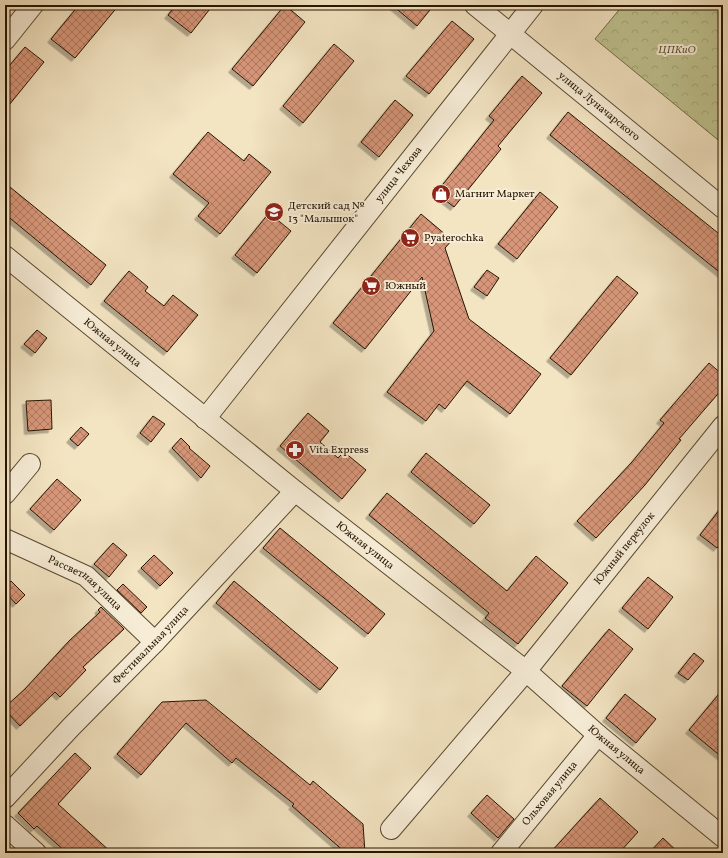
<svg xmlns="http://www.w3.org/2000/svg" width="728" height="858" viewBox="0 0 728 858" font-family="Vollkorn,serif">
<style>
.park{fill:url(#park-crowns);stroke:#726c48}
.building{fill:url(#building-cross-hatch);stroke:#261500;filter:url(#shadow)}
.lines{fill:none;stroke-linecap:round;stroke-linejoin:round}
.minor-casing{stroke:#594930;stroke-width:22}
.minor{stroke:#f7edd7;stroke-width:20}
.labels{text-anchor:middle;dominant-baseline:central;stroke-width:4;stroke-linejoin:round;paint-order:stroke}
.park-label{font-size:11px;font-style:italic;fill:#5c5232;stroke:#f7edd7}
.street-label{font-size:11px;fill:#261500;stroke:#f7edd7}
.poi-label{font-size:11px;fill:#261500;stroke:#f7edd7;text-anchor:start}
</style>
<defs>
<pattern id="park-crowns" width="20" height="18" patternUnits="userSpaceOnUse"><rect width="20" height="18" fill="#bfc390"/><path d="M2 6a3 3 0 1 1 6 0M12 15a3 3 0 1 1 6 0" fill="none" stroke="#a4a77a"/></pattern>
<pattern id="building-cross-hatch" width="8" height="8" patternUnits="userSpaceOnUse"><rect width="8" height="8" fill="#d79679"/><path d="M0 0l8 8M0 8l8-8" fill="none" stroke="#ae7961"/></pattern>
<filter id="shadow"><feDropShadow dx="-3.5" dy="3.5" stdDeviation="0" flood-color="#0004"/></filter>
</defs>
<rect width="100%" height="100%" fill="#f3e4c2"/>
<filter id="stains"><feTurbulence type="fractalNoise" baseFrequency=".005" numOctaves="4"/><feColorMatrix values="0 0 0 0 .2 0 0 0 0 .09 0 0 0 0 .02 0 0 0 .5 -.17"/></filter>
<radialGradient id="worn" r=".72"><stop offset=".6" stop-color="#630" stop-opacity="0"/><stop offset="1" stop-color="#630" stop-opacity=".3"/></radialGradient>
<polygon class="park" points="623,5 723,5 723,144 595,39"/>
<g class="building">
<polygon points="79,5 119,5 75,58 51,39"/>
<polygon points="176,5 213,5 191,33 168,15"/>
<polygon points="285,5 305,22 253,86 232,69"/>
<polygon points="392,5 434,5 417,26"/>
<polygon points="452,21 474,39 429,94 406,76"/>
<polygon points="334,44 354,61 303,123 283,106"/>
<polygon points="25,47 44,62 5,110 5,71"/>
<polygon points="522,76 542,93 498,146 501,149 454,207 436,193 494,120 489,116"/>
<polygon points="395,100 413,115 379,157 361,142"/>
<polygon points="568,112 723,237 723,275 550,135"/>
<polygon points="208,132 244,161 249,154 271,172 220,234 198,216 209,203 173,174"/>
<polygon points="5,183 106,265 91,285 5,214"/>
<polygon points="540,192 558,207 517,259 498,244"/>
<polygon points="269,213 291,231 257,273 235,255"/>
<polygon points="421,214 452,240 445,248 469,319 541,374 510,414 467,381 445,409 439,404 426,421 387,392 434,331 422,277 365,349 333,323"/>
<polygon points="487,270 499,278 487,296 474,287"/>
<polygon points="129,271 148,287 145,291 164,306 173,295 198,315 167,352 104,301"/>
<polygon points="617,276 638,293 571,375 550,358"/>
<polygon points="37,330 47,338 35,353 24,344"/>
<polygon points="709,363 723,375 723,388 679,439 681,440 645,485 596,538 577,521 632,462 664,423 660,420"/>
<polygon points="51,400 52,429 28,431 26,401"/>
<polygon points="308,413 329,431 320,442 338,458 344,452 366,470 342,499 280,446"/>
<polygon points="153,416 165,424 151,442 140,433"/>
<polygon points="81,427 89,434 78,446 70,439"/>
<polygon points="181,438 190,447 189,448 210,466 201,478 172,448"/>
<polygon points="426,453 490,505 474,524 411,472"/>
<polygon points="57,479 81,500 54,530 30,509"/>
<polygon points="387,493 507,591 536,556 568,583 518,644 485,618 489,613 369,515"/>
<polygon points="723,505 723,541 717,548 700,535"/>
<polygon points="280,528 385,614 368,634 263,548"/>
<polygon points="113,543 127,555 109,577 94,564"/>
<polygon points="154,555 173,573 160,586 141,568"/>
<polygon points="648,577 673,597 648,629 622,608"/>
<polygon points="11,581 25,595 16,604 5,592 5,587"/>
<polygon points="234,581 338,668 320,690 216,603"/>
<polygon points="123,584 147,607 141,613 117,590"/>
<polygon points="101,607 124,629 83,667 86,670 60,697 55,692 20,726 5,710 5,707 25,689 69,641 100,612 98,610"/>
<polygon points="609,629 633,649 587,706 562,686"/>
<polygon points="694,653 704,661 688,680 678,673"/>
<polygon points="723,689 723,758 689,730"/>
<polygon points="625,694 656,719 636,743 606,718"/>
<polygon points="206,700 310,785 313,781 363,824 365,853 346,853 292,806 294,804 236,758 232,763 186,723 141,775 117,754 162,702"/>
<polygon points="75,753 91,768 58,804 112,853 67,853 37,826 34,829 18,813"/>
<polygon points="487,795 514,819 498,838 471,813"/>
<polygon points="600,798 638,832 619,853 550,853"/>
<polygon points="663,838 679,853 649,853"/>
</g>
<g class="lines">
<g class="minor-casing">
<g id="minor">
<path id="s1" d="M 475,5 L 723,208"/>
<polyline points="5,40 33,5"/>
<path id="s2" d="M 5,256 L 295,491 L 526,671 L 598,735 L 723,837"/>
<path id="s3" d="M 205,419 L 533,5"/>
<polyline points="5,494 30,464"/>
<path id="s4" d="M 5,539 L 86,576 L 155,642"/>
<path id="s5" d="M 5,798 L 71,727 L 155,642 L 295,491"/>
<polyline points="5,825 36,853"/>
<path id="s6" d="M 391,829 L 526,671 L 723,426"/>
<path id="s7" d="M 501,853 L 598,735"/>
</g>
</g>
<use href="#minor" class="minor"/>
</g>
<defs>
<g id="shop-disc" transform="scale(1)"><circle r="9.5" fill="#8f2418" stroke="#f7edd7"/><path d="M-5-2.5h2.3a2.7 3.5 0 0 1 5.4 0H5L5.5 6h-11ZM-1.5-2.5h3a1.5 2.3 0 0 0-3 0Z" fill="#fff"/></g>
<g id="school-disc" transform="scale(1)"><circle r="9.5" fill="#8f2418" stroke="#f7edd7"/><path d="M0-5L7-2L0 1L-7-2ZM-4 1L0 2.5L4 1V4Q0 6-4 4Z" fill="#fff"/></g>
<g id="supermarket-disc" transform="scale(1)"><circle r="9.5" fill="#8f2418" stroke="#f7edd7"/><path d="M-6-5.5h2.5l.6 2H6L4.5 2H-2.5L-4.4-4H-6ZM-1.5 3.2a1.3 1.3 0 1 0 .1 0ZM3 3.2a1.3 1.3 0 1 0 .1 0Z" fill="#fff"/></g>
<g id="pharmacy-disc" transform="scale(1)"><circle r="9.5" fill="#8f2418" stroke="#f7edd7"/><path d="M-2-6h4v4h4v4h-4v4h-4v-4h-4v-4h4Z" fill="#fff"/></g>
</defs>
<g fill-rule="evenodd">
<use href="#shop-disc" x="441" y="194"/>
<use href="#school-disc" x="274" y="212"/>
<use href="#supermarket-disc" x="410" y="238"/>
<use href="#supermarket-disc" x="371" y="286"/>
<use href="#pharmacy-disc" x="295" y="450"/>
</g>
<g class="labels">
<g class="park-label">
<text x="677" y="50">ЦПКиО</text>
</g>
<g class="street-label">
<text stroke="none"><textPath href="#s1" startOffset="160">улица Луначарского</textPath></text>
<text stroke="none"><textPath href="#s3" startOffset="312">улица Чехова</textPath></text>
<text stroke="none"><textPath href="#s2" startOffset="138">Южная улица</textPath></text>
<text stroke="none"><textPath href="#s2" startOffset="462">Южная улица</textPath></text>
<text stroke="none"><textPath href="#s6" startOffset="365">Южный переулок</textPath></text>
<text stroke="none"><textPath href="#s4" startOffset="92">Рассветная улица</textPath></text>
<text stroke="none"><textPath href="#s5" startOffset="211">Фестивальная улица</textPath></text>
<text stroke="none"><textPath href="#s2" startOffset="786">Южная улица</textPath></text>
<text stroke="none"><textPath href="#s7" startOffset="77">Ольховая улица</textPath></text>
</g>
<g class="poi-label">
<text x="455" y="194">Магнит Маркет</text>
<text x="288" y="206">Детский сад №<tspan x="288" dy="13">13 "Малышок"</tspan></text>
<text x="424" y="238">Pyaterochka</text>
<text x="385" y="286">Южный</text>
<text x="309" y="450">Vita Express</text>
</g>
</g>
<rect width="728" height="858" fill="none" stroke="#f3e4c2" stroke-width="20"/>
<rect x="6" y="6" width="716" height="846" fill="none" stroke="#261500" stroke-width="2"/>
<rect x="10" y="10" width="708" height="838" fill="none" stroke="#261500"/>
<rect width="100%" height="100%" filter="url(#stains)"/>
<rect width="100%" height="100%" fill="url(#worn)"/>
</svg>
